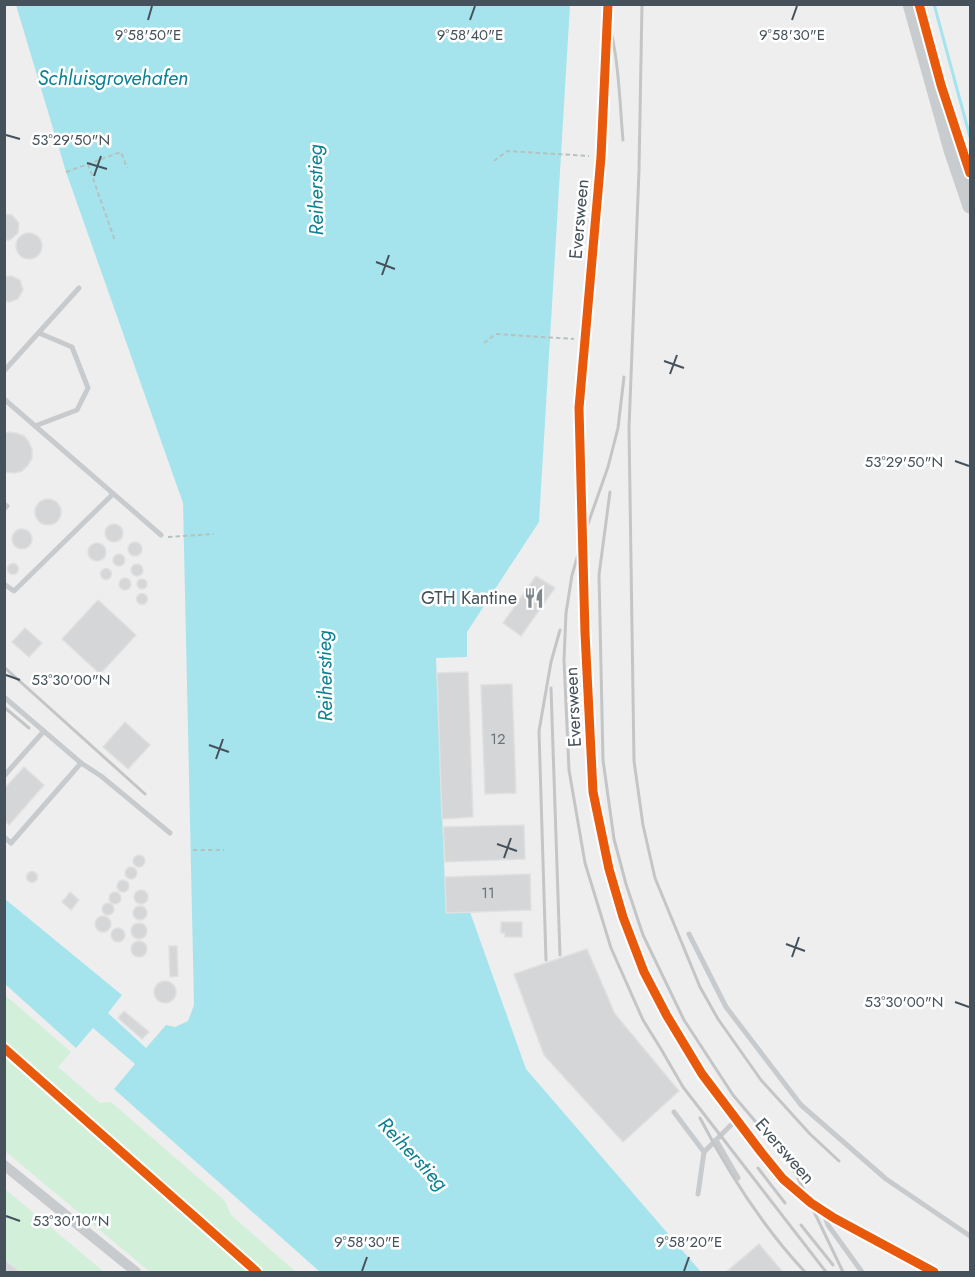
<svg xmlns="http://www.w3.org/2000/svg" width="975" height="1277" viewBox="0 0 975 1277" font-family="Jost,sans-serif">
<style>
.green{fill:#d2efda}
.water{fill:#a6e4ed}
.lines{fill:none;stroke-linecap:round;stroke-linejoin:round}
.stream{stroke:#a6e4ed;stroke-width:3}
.building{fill:#d5d6d7;stroke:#e0e0e1;stroke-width:1.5}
.path{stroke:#b5c3be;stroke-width:2;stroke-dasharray:4.5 3;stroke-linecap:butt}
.service{stroke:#c8cbcd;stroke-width:5}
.minor{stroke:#c8cbcd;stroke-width:10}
.secondary{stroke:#c8ccce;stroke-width:15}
.rail{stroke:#c3c5c7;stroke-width:3}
.cycleway-casing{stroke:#fff;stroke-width:13}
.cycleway{stroke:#e8590c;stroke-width:9}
.ticks{fill:none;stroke:#45525b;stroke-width:2}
.labels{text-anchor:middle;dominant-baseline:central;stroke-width:5;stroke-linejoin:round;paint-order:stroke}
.number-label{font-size:15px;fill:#6a747b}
.street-label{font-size:18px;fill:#45525b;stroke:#fff}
.poi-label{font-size:18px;fill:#45525b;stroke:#fff;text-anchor:end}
.water-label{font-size:20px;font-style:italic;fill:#0a8293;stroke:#fff}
.ticks-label{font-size:15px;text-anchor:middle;fill:#45525b;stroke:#fff;stroke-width:5;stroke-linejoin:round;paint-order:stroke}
</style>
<rect width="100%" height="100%" fill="#efeeee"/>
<g class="green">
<polygon points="5,995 71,1052 58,1067 100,1103 111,1102 225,1201 231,1215 296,1272 263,1272 5,1043"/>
<polygon points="4,1053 5,1053 251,1272 150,1272 5,1151"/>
<polygon points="5,1189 104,1272 5,1272"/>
</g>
<polygon class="water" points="16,5 570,5 539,522 467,632 467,657 436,658 446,913 470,912 526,1069 701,1272 320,1272 114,1089 135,1064 93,1028 76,1048 5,984 5,899 122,995 108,1013 146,1048 166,1025 175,1027 188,1021 194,1005 183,503 66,172"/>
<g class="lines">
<polyline class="stream" points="934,4 970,137"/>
</g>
<g class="building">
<polygon points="4,214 12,215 19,223 18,233 10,240 4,240"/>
<circle cx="29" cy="246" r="13"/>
<polygon points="11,276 20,280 23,290 18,299 9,302 4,301 4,277"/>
<polygon points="8,432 16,433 24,436 29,442 32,450 32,458 28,465 22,471 15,473 4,472 4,434"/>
<circle cx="48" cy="512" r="13"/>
<circle cx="114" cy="533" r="9"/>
<circle cx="22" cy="539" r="10"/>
<circle cx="135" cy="549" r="7"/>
<circle cx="97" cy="552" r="9"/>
<circle cx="119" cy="560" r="6"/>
<circle cx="13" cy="569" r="5.5"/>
<circle cx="137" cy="570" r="6"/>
<circle cx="106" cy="574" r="5.5"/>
<polygon points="536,576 555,588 521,636 503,623"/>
<circle cx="125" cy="584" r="6"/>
<circle cx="142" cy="584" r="5"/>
<circle cx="142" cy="599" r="5.5"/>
<polygon points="98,600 136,635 100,674 62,639"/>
<polygon points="25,628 42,643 29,657 12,642"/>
<polygon points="468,672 473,817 442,819 437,673"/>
<polygon points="512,684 516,793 485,794 481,685"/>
<polygon points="125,722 150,745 128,769 103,747"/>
<polygon points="24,767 44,785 9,825 4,820 4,789"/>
<polygon points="524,825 525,859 445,862 443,827"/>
<circle cx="139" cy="861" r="6"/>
<circle cx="131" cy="873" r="6"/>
<circle cx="32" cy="877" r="5.5"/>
<polygon points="530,874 531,910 446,913 445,877"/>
<circle cx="123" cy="886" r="6"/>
<circle cx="141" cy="897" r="7"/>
<circle cx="115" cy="898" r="6"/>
<polygon points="70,892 79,900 71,910 62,902"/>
<circle cx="108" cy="909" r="6"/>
<circle cx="140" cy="913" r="7"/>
<circle cx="103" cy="924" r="8"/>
<polygon points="501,922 522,922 522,937 505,937 505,933 501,933"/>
<circle cx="139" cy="931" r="8"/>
<circle cx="118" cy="935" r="7"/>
<circle cx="139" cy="949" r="8"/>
<polygon points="169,946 177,946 178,976 170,977"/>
<polygon points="587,949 615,1014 679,1091 623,1142 544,1055 514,974"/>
<circle cx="165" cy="992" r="11"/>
<polygon points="124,1011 149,1032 142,1039 118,1018"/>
<polygon points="759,1244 782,1271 780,1272 726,1272"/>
<polygon points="4,1260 20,1272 4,1272"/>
</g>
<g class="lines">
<g class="path">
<polyline points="494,161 507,151 589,156"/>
<polyline points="88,164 115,241"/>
<polyline points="66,172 121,152 127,168"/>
<polyline points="484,343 496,334 574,339"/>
<polyline points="168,537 214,534"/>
<polyline points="193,850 224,850"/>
</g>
<g class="service">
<polyline points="4,371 79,288"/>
<polyline points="4,399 161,535"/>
<polyline points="35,426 77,410 88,388 72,347 39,333"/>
<polyline points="4,504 7,506 4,509"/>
<polyline points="4,584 14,591 113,494"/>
<polyline points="4,697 81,763 101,776 170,833"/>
<polyline points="4,776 44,731"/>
<polyline points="4,837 11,843 81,763"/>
<polyline points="689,934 726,1007 801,1105 886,1179 970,1236"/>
<polyline points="674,1112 704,1152"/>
<polyline points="716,1140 738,1178"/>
<polyline points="698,1194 704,1152 737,1119"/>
<polyline points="824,1214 828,1225 862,1272"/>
</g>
<g class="minor">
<polyline points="608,4 601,157 579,408 585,633 593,792 609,869 623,917 644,972 667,1016 702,1074 761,1152 783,1179 811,1203 834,1218 934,1272"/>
<polyline points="4,1165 136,1272"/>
</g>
<polyline class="secondary" points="910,4 951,150 970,206"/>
<g class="rail">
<path d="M 603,4 C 619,47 619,95 623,140"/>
<polyline points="642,4 639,170 629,428 634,761 643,825 655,878 700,987 718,1019 761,1080 810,1134 839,1161"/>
<polyline points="624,377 618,428 608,467 583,538 572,575 566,613 564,660 569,770 585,863 611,948 643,1020 661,1049 683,1087 826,1272"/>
<polyline points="610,492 599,575 603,760 614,839 626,884 643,935 684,1020 733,1095 777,1147 796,1174 843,1272"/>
<polyline points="4,667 145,794"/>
<polyline points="551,688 560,955"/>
<polyline points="4,707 29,728"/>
<polyline points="546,960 539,731 551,662 560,630"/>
<path d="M 700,1118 C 729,1174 762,1226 805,1272"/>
<polyline points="758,1168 785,1203"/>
<polyline points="801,1225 833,1265"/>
</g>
<g class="cycleway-casing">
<g id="cycleway">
<polyline points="608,4 601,157 579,408 585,633 593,792 609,869 623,917 644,972 667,1016 702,1074 761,1152 783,1179 811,1203 834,1218 934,1272"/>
<polyline points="919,4 941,85 970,173"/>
<polyline points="4,1048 257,1272"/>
</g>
</g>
<use href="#cycleway" class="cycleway"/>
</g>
<path class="ticks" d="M 148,20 L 152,6M 470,20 L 475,6M 792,20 L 797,6M 6,135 L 20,139M 87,163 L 107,169M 94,176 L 101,156M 376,262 L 395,269M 382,275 L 389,255M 664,361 L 684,368M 670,374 L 677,355M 955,461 L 969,466M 6,675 L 20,680M 209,745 L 229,752M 216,759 L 223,739M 497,844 L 517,851M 504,858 L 511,838M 786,944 L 805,951M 792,957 L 799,937M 955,1002 L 969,1007M 6,1216 L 20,1221M 362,1271 L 367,1257M 684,1271 L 689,1257"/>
<defs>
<g id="restaurant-bare" transform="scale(1.62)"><path d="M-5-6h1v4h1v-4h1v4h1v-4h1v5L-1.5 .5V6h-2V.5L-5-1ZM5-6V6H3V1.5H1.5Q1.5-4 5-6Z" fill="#80898e" stroke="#fff" stroke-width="2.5" paint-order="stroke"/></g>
</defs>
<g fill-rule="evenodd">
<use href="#restaurant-bare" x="534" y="598"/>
</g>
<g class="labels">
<g class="number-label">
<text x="498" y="739">12</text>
<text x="488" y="893">11</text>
</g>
<g class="street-label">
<text transform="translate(579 219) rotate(-85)">Eversween</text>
<text transform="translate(573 707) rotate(-93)">Eversween</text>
<text transform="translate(785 1151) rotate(49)">Eversween</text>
</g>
<g class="poi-label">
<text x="517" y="598">GTH Kantine</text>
</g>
<g class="water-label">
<text x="113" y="78">Schluisgrovehafen</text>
<text transform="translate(316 190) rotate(-91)">Reiherstieg</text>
<text transform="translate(325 676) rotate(-91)">Reiherstieg</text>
<text transform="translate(413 1154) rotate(47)">Reiherstieg</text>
</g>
</g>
<g class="ticks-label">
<text x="148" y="40">9°58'50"E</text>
<text x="792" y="40">9°58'30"E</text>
<text x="470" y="40">9°58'40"E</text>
<text x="71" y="145">53°29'50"N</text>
<text x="904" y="467">53°29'50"N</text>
<text x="71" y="685">53°30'00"N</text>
<text x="904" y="1007">53°30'00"N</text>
<text x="71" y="1226">53°30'10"N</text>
<text x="367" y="1247">9°58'30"E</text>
<text x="689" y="1247">9°58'20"E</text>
</g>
<rect width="975" height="1277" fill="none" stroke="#45525b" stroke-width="12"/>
</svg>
